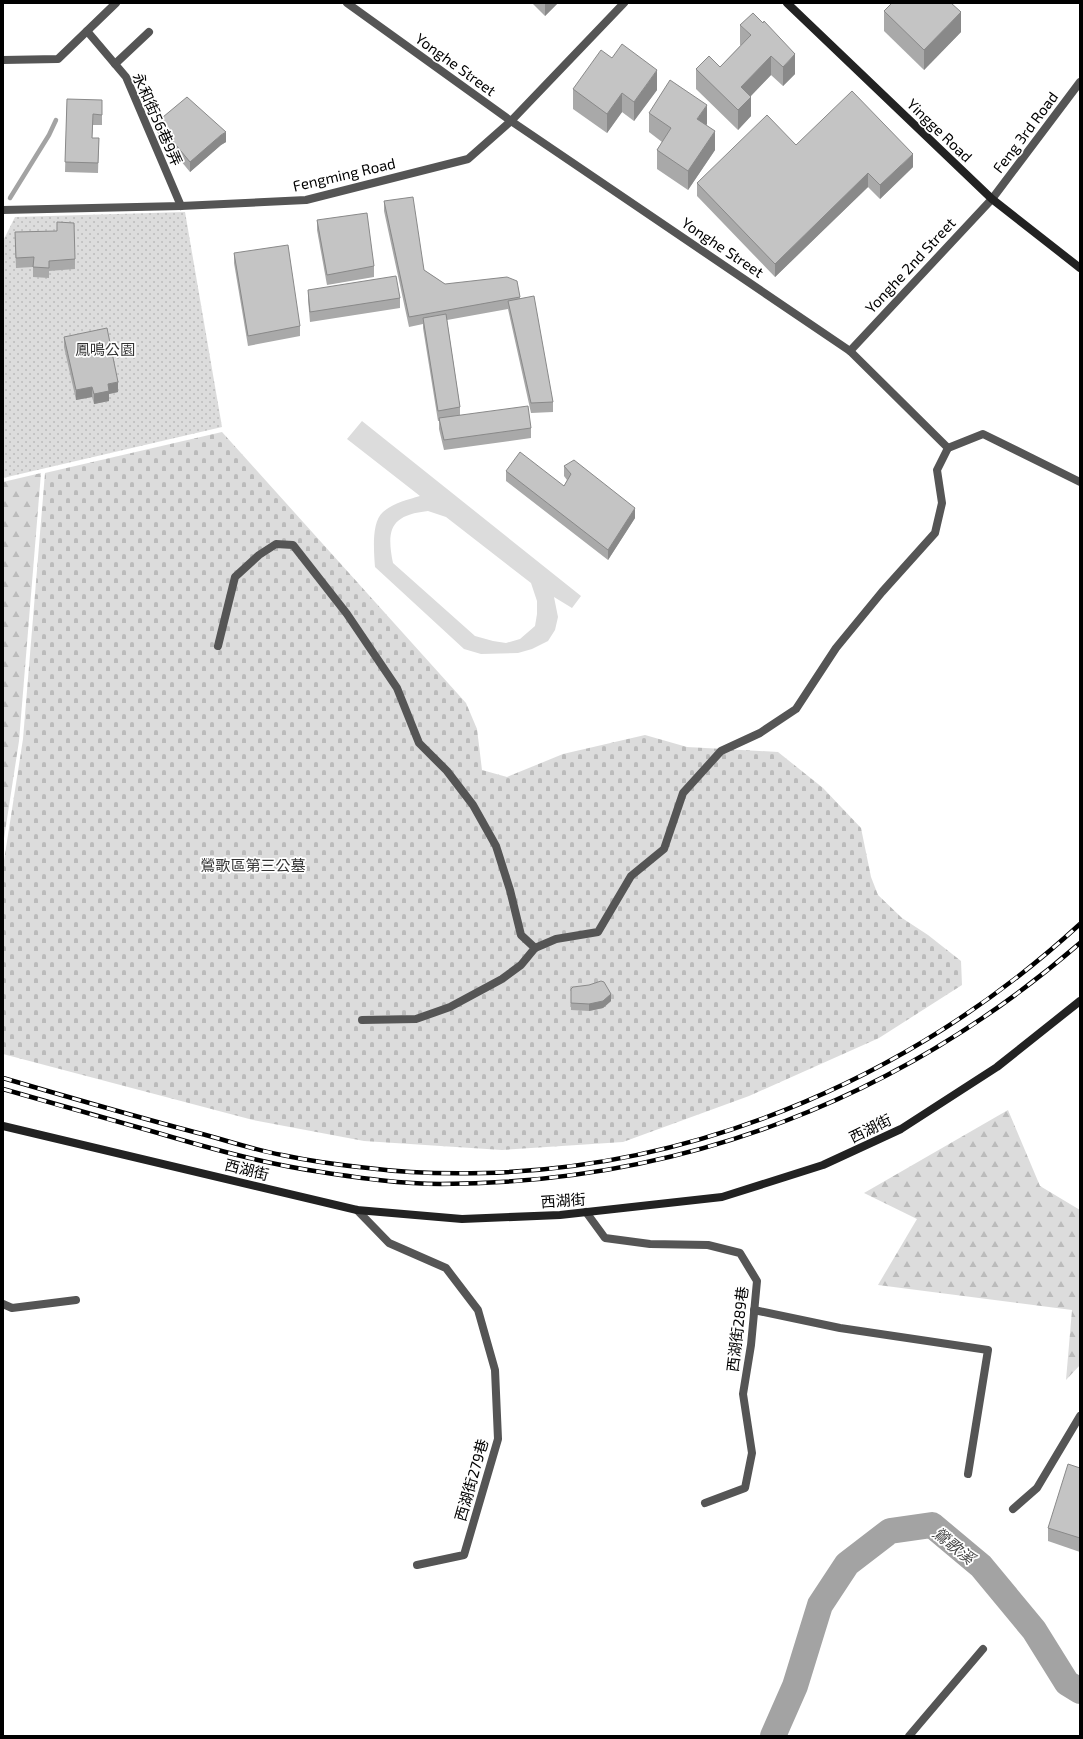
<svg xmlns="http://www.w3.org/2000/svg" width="1083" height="1739" viewBox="0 0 1083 1739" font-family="'Exo 2','Noto Sans TC',sans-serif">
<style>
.green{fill:url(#green-dots)}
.forest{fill:url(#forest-firs)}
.cemetery{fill:url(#cemetery-stones)}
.pitch{fill:#dcdcdc;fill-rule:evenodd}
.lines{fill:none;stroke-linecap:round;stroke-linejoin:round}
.stream{stroke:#a3a3a3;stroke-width:4.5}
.river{stroke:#a3a3a3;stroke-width:26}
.lane{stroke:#555;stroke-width:8}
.street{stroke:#555;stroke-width:8}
.secondary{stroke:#222;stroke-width:8}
.rail-casing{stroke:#000;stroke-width:4.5}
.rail{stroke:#fff;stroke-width:3;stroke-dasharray:9;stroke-linecap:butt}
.wall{fill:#a9a9a9}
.shaded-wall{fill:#898989}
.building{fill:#c4c4c4;stroke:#898989}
.labels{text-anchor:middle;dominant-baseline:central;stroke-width:3.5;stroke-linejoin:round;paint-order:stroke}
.street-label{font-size:15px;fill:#000;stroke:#fff}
.park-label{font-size:15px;fill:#333;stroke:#fff}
.water-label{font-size:16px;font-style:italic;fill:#444;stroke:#fff}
</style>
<defs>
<pattern id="green-dots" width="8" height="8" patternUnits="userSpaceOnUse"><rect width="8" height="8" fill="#dcdcdc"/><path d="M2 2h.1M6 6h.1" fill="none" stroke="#bbb" stroke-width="1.8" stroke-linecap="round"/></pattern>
<pattern id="forest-firs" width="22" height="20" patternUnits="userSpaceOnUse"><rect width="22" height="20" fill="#dcdcdc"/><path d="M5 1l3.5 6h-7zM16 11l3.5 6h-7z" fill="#bbb"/></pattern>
<pattern id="cemetery-stones" width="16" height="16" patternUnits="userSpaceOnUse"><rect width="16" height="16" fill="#dcdcdc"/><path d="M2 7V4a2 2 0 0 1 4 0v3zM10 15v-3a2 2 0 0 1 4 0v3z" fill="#bbb"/></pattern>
</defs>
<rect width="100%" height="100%" fill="#fff"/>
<polygon class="green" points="185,212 222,427 3,478 3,241 15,217"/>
<g class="forest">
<polygon points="41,473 19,741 3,845 3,482"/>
<polygon points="1008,1110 1040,1186 1080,1210 1080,1365 1066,1380 1072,1310 878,1285 917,1219 864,1193"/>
</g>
<polygon class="cemetery" points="222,432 466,703 477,729 482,770 507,777 563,754 645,735 687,747 778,752 823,788 861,828 871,877 878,895 902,918 928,935 961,961 962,985 879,1038 749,1096 623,1142 502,1150 364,1141 253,1120 3,1054 3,867 23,739 45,473"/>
<path class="pitch" d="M 362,421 L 581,596 L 572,608 L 554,597 L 558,617 L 555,630 L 548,641 L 532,649 L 518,653 L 481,654 L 464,649 L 375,567 C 374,553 371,522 383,512 C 393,503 407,500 420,496 L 347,439 ZM 428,511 L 446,517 L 531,583 L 537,601 L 537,614 L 535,626 L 520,639 L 506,643 L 493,641 L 475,636 L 393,563 C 386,529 391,515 428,511 Z"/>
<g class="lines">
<polyline class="stream" points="10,198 49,135 56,120"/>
<polyline class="river" points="773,1736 795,1686 820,1605 847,1564 890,1531 932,1525 981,1566 1034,1630 1067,1683 1080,1691"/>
<g class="lane">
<polyline points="87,31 126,77 181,206"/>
<polyline points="115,64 149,32"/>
<polyline points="218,646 235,577 259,555 276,544 293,545 347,614 397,688 419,743 447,771 473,805 496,846 510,890 521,935 535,948 521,965 502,979 450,1007 416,1019 362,1020"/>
<polyline points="3,1304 12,1308 76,1300"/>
<polyline points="1013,1509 1037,1488 1080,1416"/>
<polyline points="909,1736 983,1649"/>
</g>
<g class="street">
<polyline points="347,3 511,121 850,351 948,448 983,434 1080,482"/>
<polyline points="3,60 58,59 116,3"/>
<polyline points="3,210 181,206 306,200 468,159 511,121 624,3"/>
<polyline points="850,351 992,199 1080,82"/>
<polyline points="535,948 556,939 598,932 631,876 664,849 683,793 721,751 760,733 796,709 836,648 882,592 935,533 942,503 937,470 948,448"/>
<polyline points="357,1210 389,1243 446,1268 478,1310 495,1370 498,1439 464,1555 417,1565"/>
<polyline points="586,1212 605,1238 650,1244 708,1245 740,1253 757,1281 751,1345 743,1394 752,1453 745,1488 705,1503"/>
<polyline points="754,1310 840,1328 988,1350 968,1474"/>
</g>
<g class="secondary">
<polyline points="787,3 992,199 1080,268"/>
<polyline points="3,1126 357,1210 462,1219 560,1215 722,1197 823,1165 901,1129 997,1067 1080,1001"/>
</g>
<g class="rail-casing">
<g id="rail">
<path d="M 3,1078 C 68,1097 133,1116 198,1133 C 226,1140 254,1150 282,1155 C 310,1161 339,1165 368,1168 C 406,1173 445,1174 484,1173 C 705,1167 918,1073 1080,924"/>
<path d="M 3,1089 C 55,1104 107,1119 158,1133 C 212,1149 266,1164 321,1172 C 360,1178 401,1184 441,1184 C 681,1183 899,1100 1080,943"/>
</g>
</g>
<use href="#rail" class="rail"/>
</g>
<g class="wall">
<polygon points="532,3 558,3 545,16"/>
<polygon points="884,11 961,32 924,70 884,31"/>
<polygon points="740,25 795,74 783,86 771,75 751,96 751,116 738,130 696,89 696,69 720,67 741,45 740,45"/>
<polygon points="573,89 657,90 634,121 622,112 607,133 573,109"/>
<polygon points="67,99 102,110 102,125 93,125 92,138 99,138 98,173 65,172"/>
<polygon points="649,113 707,124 706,125 715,150 688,190 657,169 657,150 662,142 649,132"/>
<polygon points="157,122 226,142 221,145 190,172 157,132"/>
<polygon points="796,145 913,167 880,199 868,187 775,277 697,196 697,183"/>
<polygon points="384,201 424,270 445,284 520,297 520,299 553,402 553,412 531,413 508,309 447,320 460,407 460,415 531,428 531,438 444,450 439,429 439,421 438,421 423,328 423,324 409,327 384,211"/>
<polygon points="317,220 374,266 374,277 327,285 317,230"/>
<polygon points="15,232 75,259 75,269 49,271 49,278 33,277 33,267 16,268 15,242"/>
<polygon points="234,253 300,326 300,336 248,346 234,263"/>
<polygon points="308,290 400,298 400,308 310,322 308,300"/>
<polygon points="64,337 118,392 109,394 109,401 94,404 92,397 76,400 64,347"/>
<polygon points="564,466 635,518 608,560 506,481 506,471 564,486 567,480 564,476"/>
<polygon points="571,989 611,1001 603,1008 589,1011 571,1010"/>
<polygon points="1080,1468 1080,1552 1048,1541 1048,1528"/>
</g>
<g class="shaded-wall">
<polygon points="545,3 558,3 545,16"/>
<polygon points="961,12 961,32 924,70 924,50"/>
<polygon points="795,54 795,74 783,86 783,67"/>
<polygon points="771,56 771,75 741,106 741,87"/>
<polygon points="657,70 657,90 634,121 634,102"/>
<polygon points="622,93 622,112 607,133 607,114"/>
<polygon points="751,97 751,116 738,130 738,110"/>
<polygon points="707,105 707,124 697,138 697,119"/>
<polygon points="715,131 715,150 688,190 688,171"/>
<polygon points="226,132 226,142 221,145 190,172 190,162 221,135"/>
<polygon points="913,154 913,167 880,199 880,185"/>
<polygon points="868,173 868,187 775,277 775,264"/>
<polygon points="118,382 118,392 109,394 109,401 94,404 94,394 108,384"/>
<polygon points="92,387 92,397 76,400 76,390"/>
<polygon points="635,508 635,518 608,560 608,550"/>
<polygon points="611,994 611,1001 603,1008 589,1011 589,1004"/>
</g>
<g class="building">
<polygon points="892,3 951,3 961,12 924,50 884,11"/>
<polygon points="753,13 763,23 764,21 795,54 783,67 771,56 741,87 751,97 738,110 696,69 709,56 720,67 751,35 740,25"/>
<polygon points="622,44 657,70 634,102 622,93 607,114 573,89 601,50 612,58"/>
<polygon points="670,80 707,105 697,119 715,131 688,171 657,150 671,128 649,113"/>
<polygon points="852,91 913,154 880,185 868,173 775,264 697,183 767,115 796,145"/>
<polygon points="187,97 226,132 221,135 190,162 157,122"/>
<polygon points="67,99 102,100 102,115 93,114 92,138 99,138 98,163 65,162"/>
<polygon points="413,197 424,270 445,284 507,277 517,281 520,297 409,317 384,201"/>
<polygon points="367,213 374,266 327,275 317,220"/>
<polygon points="57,222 74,223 75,259 49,261 49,268 33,267 34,257 16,258 15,232 57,231"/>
<polygon points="288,245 300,326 248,336 234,253"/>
<polygon points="396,276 400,298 310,312 308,290"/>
<polygon points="534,296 553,402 531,403 508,301"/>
<polygon points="446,314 460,407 438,411 423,318"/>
<polygon points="107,328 118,382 108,384 109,391 94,394 92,387 76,390 64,337"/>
<polygon points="528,406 531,428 444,440 439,418"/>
<polygon points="520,452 564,486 571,474 564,466 574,460 635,508 608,550 506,471"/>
<polygon points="601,981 604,982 611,994 603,1001 589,1004 571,1003 571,989 573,987 589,985"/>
<polygon points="1068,1464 1080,1468 1080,1538 1048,1528"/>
</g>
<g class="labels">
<g class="street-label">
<text transform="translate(456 64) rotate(36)">Yonghe Street</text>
<text transform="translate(158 119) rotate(66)">永和街56巷9弄</text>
<text transform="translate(940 130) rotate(44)">Yingge Road</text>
<text transform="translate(1025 132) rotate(-53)">Feng 3rd Road</text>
<text transform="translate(344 174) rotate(-13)">Fengming Road</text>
<text transform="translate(723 247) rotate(34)">Yonghe Street</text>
<text transform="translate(910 265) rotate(-47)">Yonghe 2nd Street</text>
<text transform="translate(870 1128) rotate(-26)">西湖街</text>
<text transform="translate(247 1169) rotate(14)">西湖街</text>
<text transform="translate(563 1200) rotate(-4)">西湖街</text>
<text transform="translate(737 1329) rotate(-83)">西湖街289巷</text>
<text transform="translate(471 1480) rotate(-74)">西湖街279巷</text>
</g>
<g class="park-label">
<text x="105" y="349">鳳鳴公園</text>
<text x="253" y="865">鶯歌區第三公墓</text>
</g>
<g class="water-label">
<text transform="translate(954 1545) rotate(39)">鶯歌溪</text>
</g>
</g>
<rect width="1083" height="1739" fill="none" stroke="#000000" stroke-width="8"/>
</svg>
